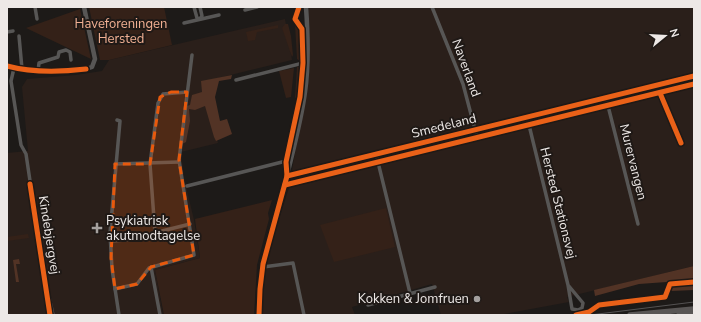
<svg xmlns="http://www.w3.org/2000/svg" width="701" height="322" viewBox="0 0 701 322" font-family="'Nunito Sans',sans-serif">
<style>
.built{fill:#2a1f1a}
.green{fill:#342118}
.forest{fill:#523325}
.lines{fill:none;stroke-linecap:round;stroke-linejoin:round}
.minor{stroke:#575655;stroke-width:3.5}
.tertiary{stroke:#575655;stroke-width:4.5}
.primary{stroke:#595655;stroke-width:5.5}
.tram{stroke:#545252;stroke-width:1}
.cycleway-casing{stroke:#1f1916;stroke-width:8}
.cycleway{stroke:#ea6118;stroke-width:5}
.marked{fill:#e8590c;fill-opacity:0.2;stroke:#e8590c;stroke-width:3;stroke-dasharray:8 5;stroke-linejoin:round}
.poi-dot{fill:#a4a09e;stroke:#1f1916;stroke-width:1.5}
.labels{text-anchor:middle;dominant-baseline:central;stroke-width:4;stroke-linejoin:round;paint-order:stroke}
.park-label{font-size:13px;fill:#f1b093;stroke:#1f1916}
.street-label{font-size:13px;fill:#ede8e6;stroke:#1f1916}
.poi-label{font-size:13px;fill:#ede8e6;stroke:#1f1916;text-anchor:start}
</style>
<rect width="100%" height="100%" fill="#1d1a18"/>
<g class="built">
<polygon points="308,7 694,7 694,266 567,297 569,302 499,315 441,315 432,284 352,307 355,315 261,315 260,301 269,249 289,188 299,129 310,36"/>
<polygon points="285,19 292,60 202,82 218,143 181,152 184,178 194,220 200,258 155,270 163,315 7,315 7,153 28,151 22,87 27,79 76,75 102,71 109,60"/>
</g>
<g class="green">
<polygon points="89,7 164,7 172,45 109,60 100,60"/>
<polygon points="80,9 91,59 26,28"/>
<polygon points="285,24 288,24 291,36 293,55 292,57 282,28"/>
<path d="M 295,24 C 304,31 301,50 301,60 L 300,61 L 297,59 Z"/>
<polygon points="278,25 278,28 257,32 255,40 248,41 246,32"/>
<polygon points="302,66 299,97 295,98 297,67"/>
<polygon points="294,68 291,97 286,98 279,71"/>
<polygon points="272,200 268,213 269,219 257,265 254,315 164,315 155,270 200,258 195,219"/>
<polygon points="386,208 395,247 334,262 320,225"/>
<polygon points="28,234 29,238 7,241 7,237"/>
</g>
<g class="forest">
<polygon points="232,75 231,79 219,81 215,97 220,121 227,119 232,134 216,141 214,137 205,106 195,110 189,109 190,121 186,142 182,144 187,106 190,105 192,95 202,92 201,81"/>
<polygon points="19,259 20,264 16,264 19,282 16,282 13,260"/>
<polygon points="694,266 694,280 639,284 595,296 594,290"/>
<polygon points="694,285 694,290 671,291 671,287"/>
</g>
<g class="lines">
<g class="minor">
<polyline points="35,7 37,19"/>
<polyline points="194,7 197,18 200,19 202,16 200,7"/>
<polyline points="432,7 463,84 477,137"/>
<polyline points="245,10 257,7"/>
<polyline points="184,23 219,15"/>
<polyline points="7,32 13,31"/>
<polyline points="19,36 22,69"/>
<polyline points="14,68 11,81 21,145 26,154 50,315"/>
<polyline points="38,71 39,63 58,57 59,52 66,50 70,52 71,60"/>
<polyline points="236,80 307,62"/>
<polyline points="606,98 638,224"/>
<polyline points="117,120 120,121 110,233 112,269 119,315"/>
<polyline points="529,125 568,285 572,309 578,310 582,308 583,303 568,285"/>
<polyline points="376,154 410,293"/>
<polyline points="115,164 179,162"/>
<polyline points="187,186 290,160"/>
<polyline points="155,233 150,164 158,103 163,94 187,92"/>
<polyline points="110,241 126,240 190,224"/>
<polyline points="151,267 160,315"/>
<polyline points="263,267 293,263 304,315"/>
<polyline points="115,289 137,284 149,268 194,255 179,160 192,55"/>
<polyline points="49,297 53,315"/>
<polyline points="368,305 435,287"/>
</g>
<g class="tertiary">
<path d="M 7,66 C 30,72 70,76 92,67 L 95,59 L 84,7"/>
<polyline points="287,176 694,76"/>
<polyline points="285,185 694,84"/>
<path d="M 259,315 C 258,270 274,228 285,184 C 292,154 301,123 305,92 C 309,64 308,35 306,7"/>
</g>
<g class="primary">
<polyline points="630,315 694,309"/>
<polyline points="679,315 694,314"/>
</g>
<polyline class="tram" points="590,315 694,302"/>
<g class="cycleway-casing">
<g id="cycleway">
<path d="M 7,66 C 33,73 60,72 86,69"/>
<polyline points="660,93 681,143"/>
<polyline points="287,176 694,76"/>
<polyline points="30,184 50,315"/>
<polyline points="285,185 694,84"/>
<polyline points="259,315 260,289 263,264 287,176 286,162 300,97 303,63 302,29 295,19 299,7"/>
<polyline points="576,315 589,312 599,305 665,297 670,284 694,282"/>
</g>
</g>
<use href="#cycleway" class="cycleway"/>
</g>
<path class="marked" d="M 171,92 L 187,92 L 179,160 L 194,255 L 151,267 L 137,284 L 115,289 L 111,258 L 115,164 L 150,164 L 160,97 Z"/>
<g class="poi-dot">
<path d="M95 222h4v4h4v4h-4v4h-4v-4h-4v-4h4z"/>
<circle cx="477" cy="299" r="4"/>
</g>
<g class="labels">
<g class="park-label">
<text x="121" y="24">Haveforeningen<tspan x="121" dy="15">Hersted</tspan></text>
</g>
<g class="street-label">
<text transform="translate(466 68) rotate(70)">Naverland</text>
<text transform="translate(444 126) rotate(-14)">Smedeland</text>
<text transform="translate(633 162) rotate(76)">Murervangen</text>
<text transform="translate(558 203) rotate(76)">Hersted Stationsvej</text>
<text transform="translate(49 235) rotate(81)">Kindebjergvej</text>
</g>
<g class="poi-label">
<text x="106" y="221">Psykiatrisk<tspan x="106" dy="15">akutmodtagelse</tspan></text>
<text x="469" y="299" text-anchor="end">Kokken &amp; Jomfruen</text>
</g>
</g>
<rect width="701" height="322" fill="none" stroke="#ede8e6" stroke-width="16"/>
<g transform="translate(665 36) rotate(72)" stroke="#1f1916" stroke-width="3" paint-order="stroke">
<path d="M0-3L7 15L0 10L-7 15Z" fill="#ede8e6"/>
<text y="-6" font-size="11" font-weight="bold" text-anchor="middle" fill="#ede8e6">N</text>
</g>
</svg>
